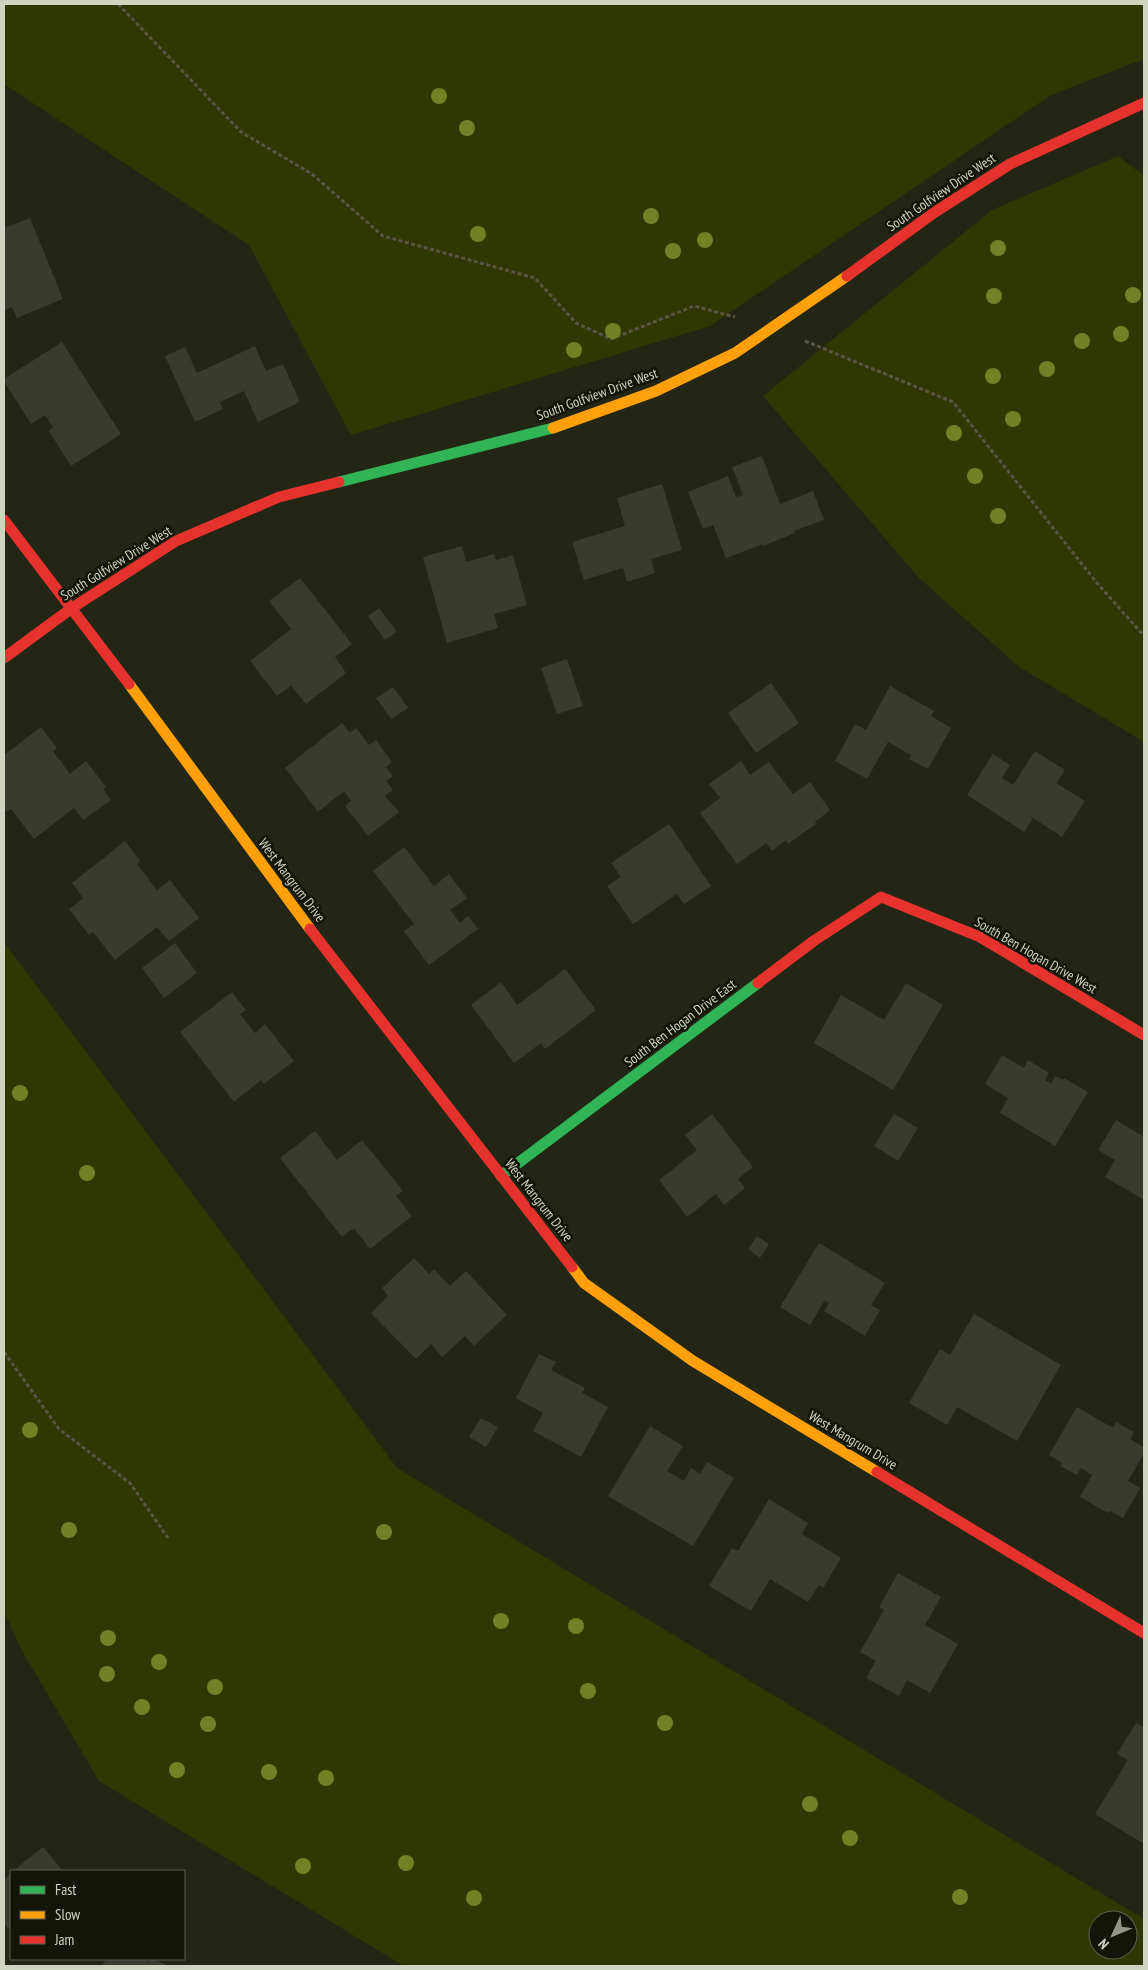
<svg xmlns="http://www.w3.org/2000/svg" width="1148" height="1970" viewBox="0 0 1148 1970" font-family="'PT Sans Narrow',sans-serif">
<style>
.green{fill:#2f3803;fill-rule:evenodd}
.building{fill:#393b2e}
.lines{fill:none;stroke-linecap:round;stroke-linejoin:round}
.path{stroke:#5c5445;stroke-width:3;stroke-dasharray:4 2.5;stroke-linecap:butt}
.fast{stroke:#30b455;stroke-width:11}
.slow{stroke:#ff9f0a;stroke-width:11}
.jam{stroke:#e5322d;stroke-width:11}
.tree{fill:#728126}
.labels{text-anchor:middle;dominant-baseline:central;stroke-width:5;stroke-linejoin:round;paint-order:stroke}
.street-label{font-size:14px;fill:#cfd4c1;stroke:#121507}
</style>
<rect width="100%" height="100%" fill="#232615"/>
<g class="green">
<polygon points="4,4 1144,4 1144,59 1051,95 710,326 351,435 249,245 4,84"/>
<polygon points="1118,156 1144,176 1144,742 1018,666 919,578 763,396 992,210"/>
<path d="M 4,942 L 397,1468 L 1144,1919 L 1144,1966 L 404,1966 L 99,1781 L 22,1651 L 4,1612 ZM 1098,1920 L 1128,1920 L 1128,1950 L 1098,1950 Z"/>
</g>
<g class="building">
<polygon points="30,218 63,299 17,318 12,307 4,310 4,228"/>
<polygon points="62,342 121,434 71,466 49,431 53,427 45,415 31,424 4,381 4,379"/>
<polygon points="255,346 266,371 283,364 300,402 258,422 244,391 220,402 223,409 195,422 165,356 185,347 197,373"/>
<polygon points="762,456 780,504 813,491 824,520 794,531 795,533 763,546 763,544 726,558 713,525 703,529 688,492 728,476 736,497 743,495 732,467"/>
<polygon points="662,484 682,550 651,559 655,573 627,582 623,568 584,580 572,542 625,526 617,498"/>
<polygon points="462,546 466,562 494,554 496,560 513,555 527,605 494,614 498,628 447,643 423,557"/>
<polygon points="300,578 352,644 335,657 346,673 306,704 291,686 277,696 250,661 291,629 269,601"/>
<polygon points="379,608 397,632 385,640 368,616"/>
<polygon points="567,659 583,706 557,714 541,668"/>
<polygon points="771,683 799,723 756,753 728,713"/>
<polygon points="890,686 934,711 931,716 951,728 928,769 909,759 911,755 888,742 867,779 835,761 855,724 866,730"/>
<polygon points="393,687 408,708 391,719 376,698"/>
<polygon points="342,723 350,733 356,728 369,745 376,740 392,762 386,767 393,776 386,781 393,790 385,796 399,812 368,836 345,806 351,801 344,791 318,812 285,768"/>
<polygon points="41,727 57,748 53,751 70,774 86,761 106,787 103,789 111,800 83,820 74,808 34,839 11,809 6,812 4,809 4,755"/>
<polygon points="1035,751 1065,770 1056,783 1085,801 1062,837 1033,818 1024,832 967,795 993,754 1010,765 1002,778 1013,785"/>
<polygon points="741,761 750,775 769,762 793,794 810,782 830,810 815,822 816,824 788,844 786,840 772,851 766,843 737,864 700,813 720,798 709,784"/>
<polygon points="669,824 711,886 684,904 677,894 633,924 607,886 621,877 611,863"/>
<polygon points="125,841 140,861 137,864 157,890 170,880 199,918 169,941 157,927 115,960 93,932 89,935 69,909 83,898 72,883"/>
<polygon points="404,847 434,886 449,874 467,898 450,910 460,923 468,916 478,929 429,965 404,931 414,924 373,871"/>
<polygon points="175,943 197,973 164,998 142,968"/>
<polygon points="565,969 596,1010 545,1049 541,1043 514,1063 471,1005 501,982 517,1005"/>
<polygon points="906,983 943,1005 893,1090 814,1043 841,995 884,1020"/>
<polygon points="232,992 246,1010 240,1014 255,1033 265,1024 294,1061 264,1084 261,1080 234,1102 180,1032"/>
<polygon points="1002,1055 1024,1068 1028,1060 1049,1073 1045,1080 1051,1084 1055,1076 1063,1080 1064,1078 1088,1092 1055,1146 1000,1113 1008,1098 985,1084"/>
<polygon points="712,1114 753,1167 738,1179 745,1188 724,1205 716,1194 687,1217 659,1180 697,1150 685,1135"/>
<polygon points="894,1114 918,1128 898,1161 874,1146"/>
<polygon points="1116,1120 1144,1137 1144,1200 1105,1177 1115,1160 1098,1150"/>
<polygon points="315,1131 337,1160 362,1140 403,1191 396,1196 412,1216 370,1249 354,1228 342,1237 280,1158"/>
<polygon points="757,1236 769,1244 760,1258 748,1249"/>
<polygon points="819,1243 885,1283 871,1305 880,1310 865,1336 824,1311 829,1303 825,1300 810,1325 780,1307"/>
<polygon points="414,1258 429,1274 434,1269 450,1286 466,1271 507,1315 474,1346 465,1336 442,1357 431,1344 416,1359 371,1313 388,1296 382,1288"/>
<polygon points="974,1314 1061,1365 1017,1441 957,1407 947,1425 909,1403 940,1349 950,1355"/>
<polygon points="539,1354 556,1362 551,1370 585,1388 582,1393 608,1407 581,1457 533,1431 543,1413 516,1398"/>
<polygon points="1077,1407 1113,1428 1116,1422 1134,1432 1130,1439 1144,1447 1144,1453 1128,1481 1140,1488 1123,1518 1110,1511 1108,1513 1080,1497 1092,1475 1081,1468 1077,1475 1060,1466 1062,1463 1049,1455"/>
<polygon points="481,1418 498,1427 486,1447 469,1437"/>
<polygon points="650,1426 683,1446 667,1471 684,1481 691,1468 700,1474 707,1462 734,1478 693,1546 608,1496"/>
<polygon points="769,1499 808,1523 802,1534 841,1558 823,1588 819,1585 808,1602 770,1579 751,1611 709,1586 732,1548 738,1551"/>
<polygon points="898,1573 941,1597 925,1625 958,1644 930,1693 907,1680 899,1696 866,1678 876,1661 860,1652 884,1610 879,1607"/>
<polygon points="1136,1723 1144,1728 1144,1844 1095,1814 1128,1760 1117,1754"/>
<polygon points="43,1847 63,1871 13,1871"/>
<polygon points="11,1873 11,1926 8,1929 4,1923 4,1879"/>
<polygon points="106,1959 143,1959 148,1962 149,1959 155,1959 168,1966 102,1966"/>
</g>
<g class="lines">
<g class="path">
<polyline points="118,4 241,132 312,174 383,236 535,278 576,323 611,339 694,306 735,317"/>
<polyline points="805,341 953,402 1097,583 1144,636"/>
<polyline points="4,1352 59,1429 130,1483 168,1538"/>
</g>
<g class="fast">
<polyline points="339,482 553,428"/>
<polyline points="501,1176 758,983"/>
</g>
<g class="slow">
<polyline points="553,428 656,391 735,353 847,276"/>
<polyline points="129,684 310,929"/>
<polyline points="572,1267 584,1283 693,1361 877,1472"/>
</g>
<g class="jam">
<polyline points="847,276 935,212 1010,164 1144,103"/>
<polyline points="4,520 129,684"/>
<polyline points="4,658 72,608 176,541 279,497 339,482"/>
<polyline points="310,929 572,1267"/>
<polyline points="758,983 815,940 881,897 980,937 1144,1035"/>
<polyline points="877,1472 1144,1633"/>
</g>
</g>
<g class="tree">
<circle cx="439" cy="96" r="8"/>
<circle cx="467" cy="128" r="8"/>
<circle cx="651" cy="216" r="8"/>
<circle cx="478" cy="234" r="8"/>
<circle cx="705" cy="240" r="8"/>
<circle cx="998" cy="248" r="8"/>
<circle cx="673" cy="251" r="8"/>
<circle cx="1133" cy="295" r="8"/>
<circle cx="994" cy="296" r="8"/>
<circle cx="613" cy="331" r="8"/>
<circle cx="1121" cy="334" r="8"/>
<circle cx="1082" cy="341" r="8"/>
<circle cx="574" cy="350" r="8"/>
<circle cx="1047" cy="369" r="8"/>
<circle cx="993" cy="376" r="8"/>
<circle cx="1013" cy="419" r="8"/>
<circle cx="954" cy="433" r="8"/>
<circle cx="975" cy="476" r="8"/>
<circle cx="998" cy="516" r="8"/>
<circle cx="20" cy="1093" r="8"/>
<circle cx="87" cy="1173" r="8"/>
<circle cx="30" cy="1430" r="8"/>
<circle cx="69" cy="1530" r="8"/>
<circle cx="384" cy="1532" r="8"/>
<circle cx="501" cy="1621" r="8"/>
<circle cx="576" cy="1626" r="8"/>
<circle cx="108" cy="1638" r="8"/>
<circle cx="159" cy="1662" r="8"/>
<circle cx="107" cy="1674" r="8"/>
<circle cx="215" cy="1687" r="8"/>
<circle cx="588" cy="1691" r="8"/>
<circle cx="142" cy="1707" r="8"/>
<circle cx="665" cy="1723" r="8"/>
<circle cx="208" cy="1724" r="8"/>
<circle cx="177" cy="1770" r="8"/>
<circle cx="269" cy="1772" r="8"/>
<circle cx="326" cy="1778" r="8"/>
<circle cx="810" cy="1804" r="8"/>
<circle cx="850" cy="1838" r="8"/>
<circle cx="406" cy="1863" r="8"/>
<circle cx="303" cy="1866" r="8"/>
<circle cx="960" cy="1897" r="8"/>
<circle cx="474" cy="1898" r="8"/>
</g>
<g class="labels">
<g class="street-label">
<text transform="translate(941 192) rotate(-34)">South Golfview Drive West</text>
<text transform="translate(597 394) rotate(-20)">South Golfview Drive West</text>
<text transform="translate(116 563) rotate(-32)">South Golfview Drive West</text>
<text transform="translate(292 880) rotate(53)">West Mangrum Drive</text>
<text transform="translate(1036 955) rotate(30)">South Ben Hogan Drive West</text>
<text transform="translate(680 1023) rotate(-37)">South Ben Hogan Drive East</text>
<text transform="translate(539 1200) rotate(52)">West Mangrum Drive</text>
<text transform="translate(853 1440) rotate(31)">West Mangrum Drive</text>
</g>
</g>
<rect width="1148" height="1970" fill="none" stroke="#cfd4c1" stroke-width="10"/>
<rect x="10" y="1870" width="175" height="90" fill="#121507" stroke="#5e6151"/>
<rect x="20" y="1886" width="25" height="8" fill="#30b455" stroke="#5e6151"/>
<text x="55" y="1895" font-size="15" fill="#cfd4c1">Fast</text>
<rect x="20" y="1911" width="25" height="8" fill="#ff9f0a" stroke="#5e6151"/>
<text x="55" y="1920" font-size="15" fill="#cfd4c1">Slow</text>
<rect x="20" y="1936" width="25" height="8" fill="#e5322d" stroke="#5e6151"/>
<text x="55" y="1945" font-size="15" fill="#cfd4c1">Jam</text>
<g transform="translate(1113 1935) rotate(226)"><circle r="24" fill="#121507" stroke="#5e6151"/>
<path d="M0-4L9 19L0 12L-9 19Z" fill="#939785"/>
<text y="-8" font-size="14" font-weight="bold" text-anchor="middle" fill="#cfd4c1">N</text>
</g>
</svg>
